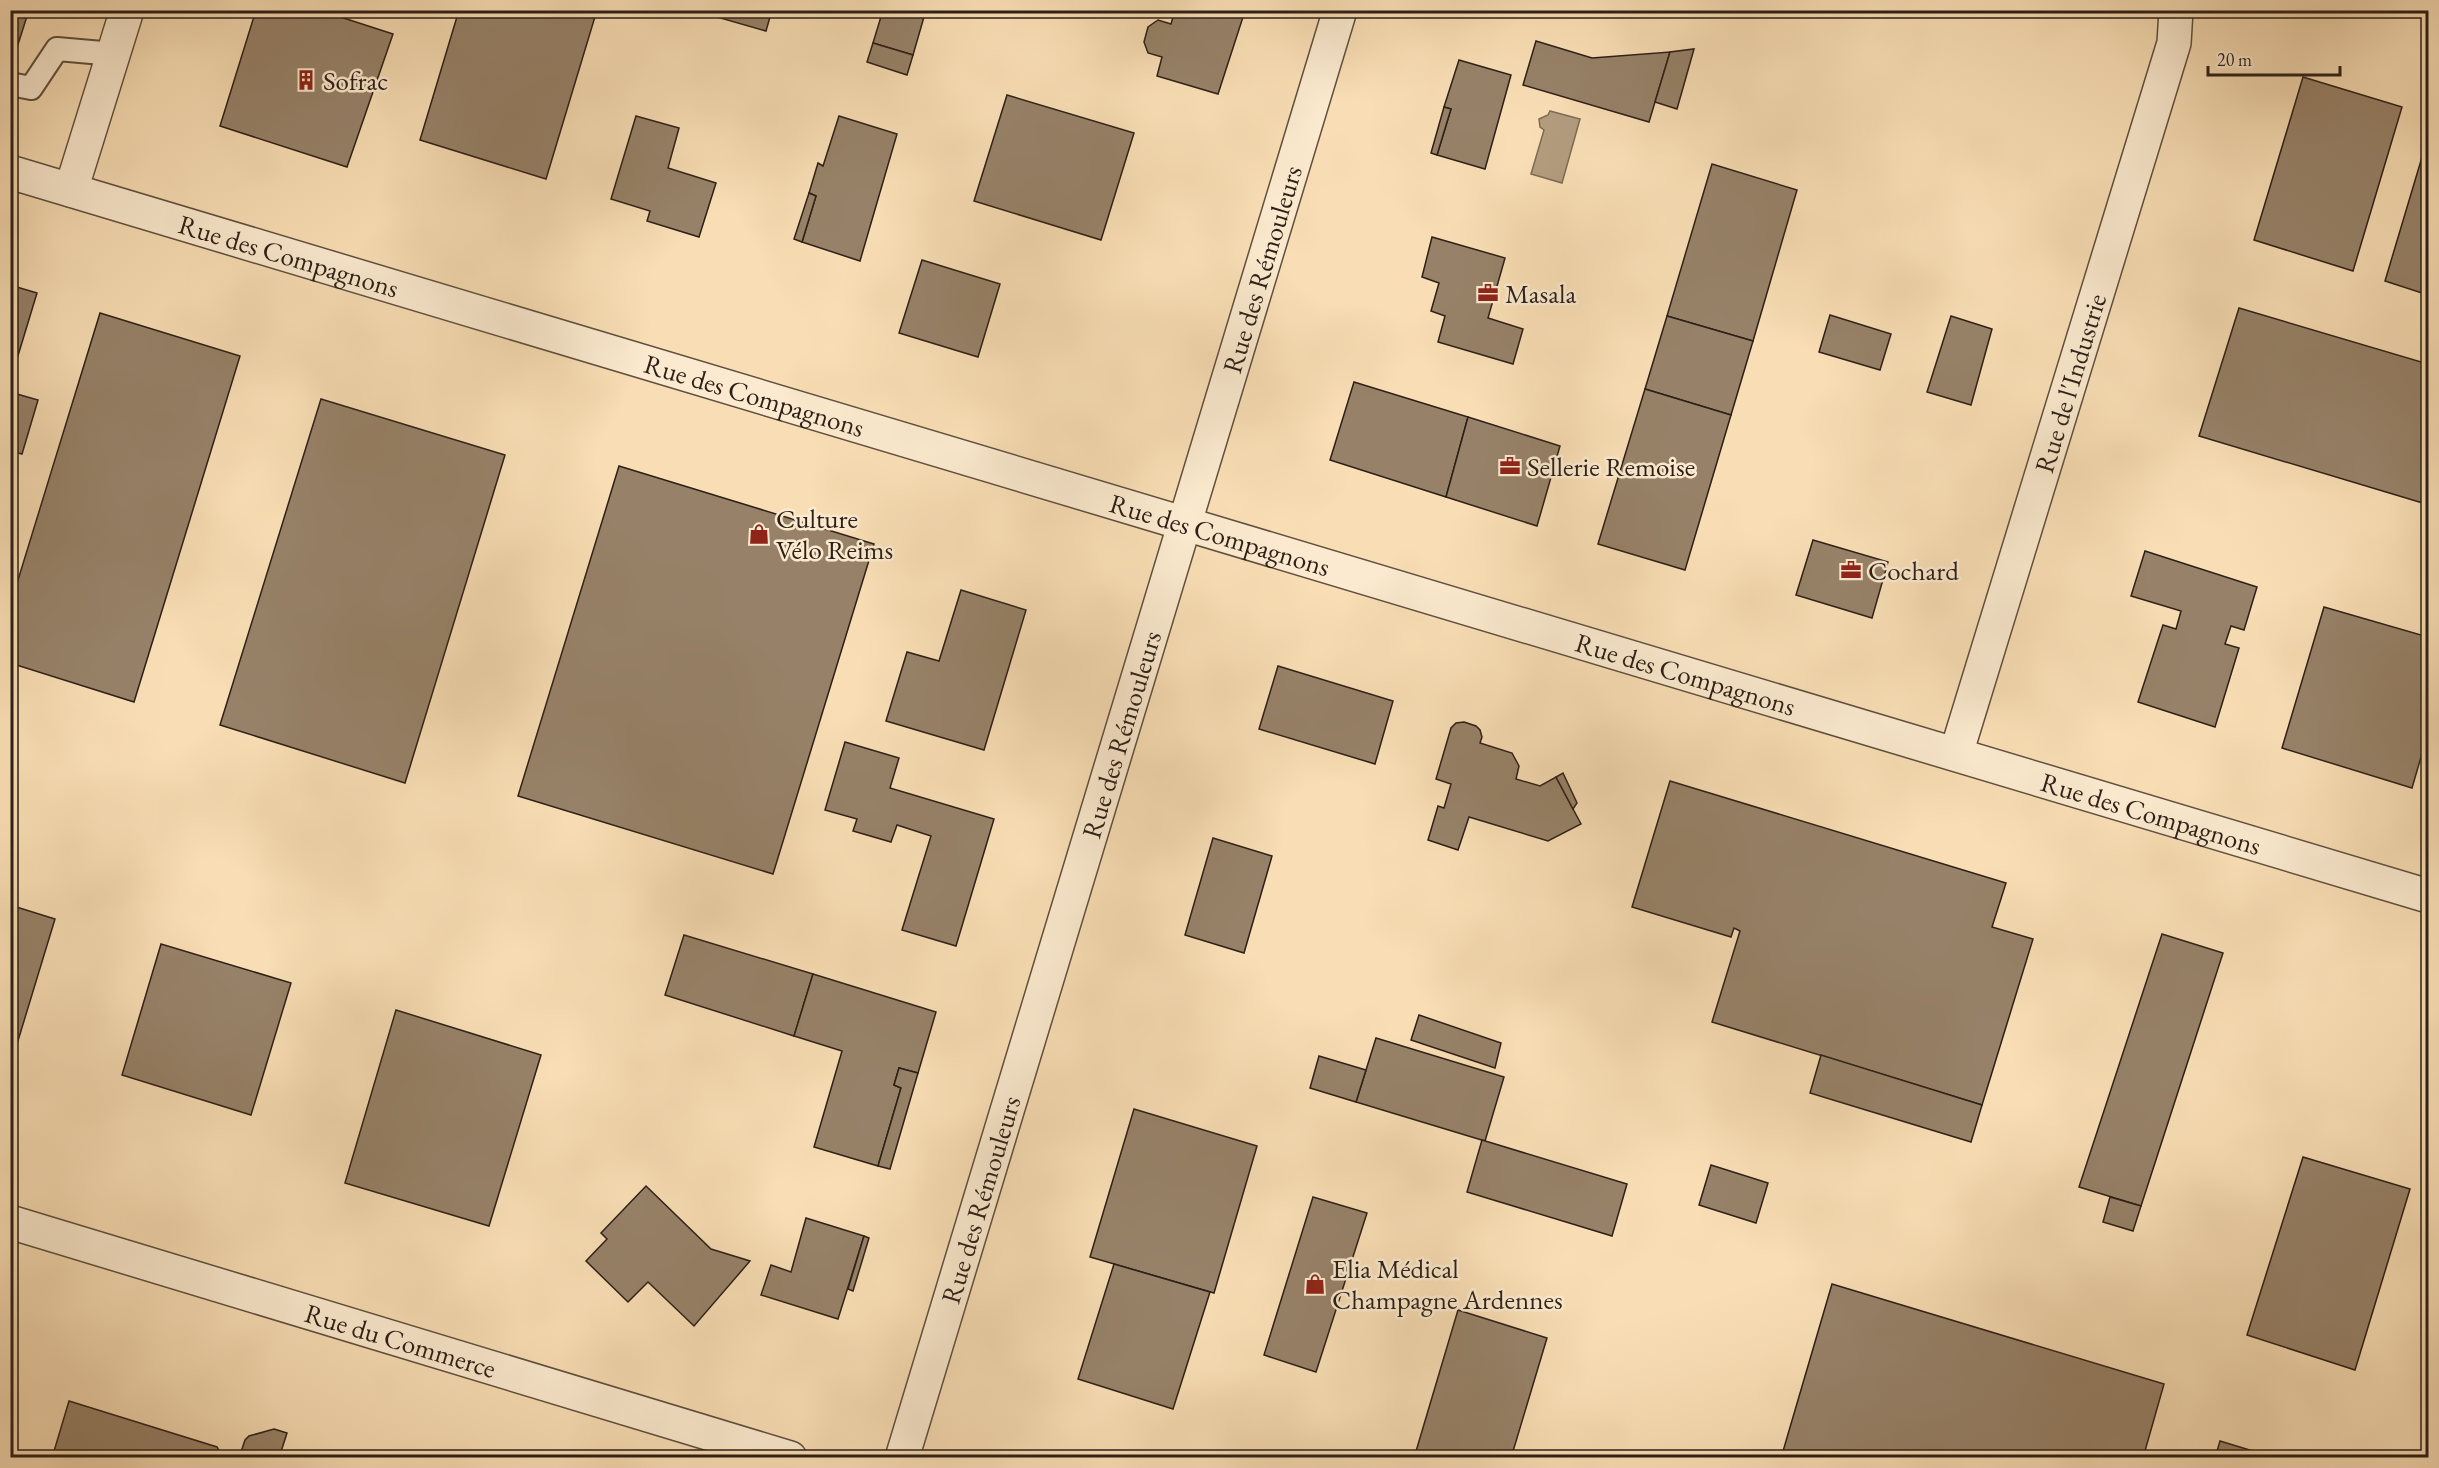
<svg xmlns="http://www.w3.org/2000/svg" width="2439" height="1468" viewBox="0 0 2439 1468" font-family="'EB Garamond',serif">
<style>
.water{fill:#b39d7f;stroke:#7d6b55;stroke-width:1.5}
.building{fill:#978269;stroke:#2c1f17;stroke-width:1.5}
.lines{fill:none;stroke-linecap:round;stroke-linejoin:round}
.service-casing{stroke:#5f4f3e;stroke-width:26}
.minor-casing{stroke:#5f4f3e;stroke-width:36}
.service{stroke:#fbeacf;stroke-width:22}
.minor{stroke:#fbeacf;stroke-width:33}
.labels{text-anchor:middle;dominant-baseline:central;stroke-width:5;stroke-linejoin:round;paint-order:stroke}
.poi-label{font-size:27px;fill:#2c1f17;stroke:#fbeacf;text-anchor:start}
.street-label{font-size:27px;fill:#2c1f17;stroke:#fbeacf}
</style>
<rect width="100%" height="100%" fill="#f9deb5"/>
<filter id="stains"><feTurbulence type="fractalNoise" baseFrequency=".00333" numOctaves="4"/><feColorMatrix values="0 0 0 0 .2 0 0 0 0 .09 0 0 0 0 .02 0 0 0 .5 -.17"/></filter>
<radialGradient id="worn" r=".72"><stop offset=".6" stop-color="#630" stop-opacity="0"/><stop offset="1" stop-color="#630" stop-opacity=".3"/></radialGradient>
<polygon class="water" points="1550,111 1580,119 1562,183 1531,174 1544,130 1540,127 1539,119 1548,115"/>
<g class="building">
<polygon points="10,10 29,10 13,60 10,59"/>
<polygon points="256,10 319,10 393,34 347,167 220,126"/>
<polygon points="459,10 597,10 546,179 420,140"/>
<polygon points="703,10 772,10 766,31 703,13"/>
<polygon points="883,10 926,10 913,55 873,43"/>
<polygon points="1175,10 1233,10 1244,14 1218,94 1157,76 1162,57 1148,53 1144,42 1148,27 1158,20 1171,24"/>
<polygon points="1536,41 1592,58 1670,52 1649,122 1523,85"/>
<polygon points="873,43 913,55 907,75 867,62"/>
<polygon points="1694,49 1677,109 1655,102 1670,52"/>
<polygon points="1459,60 1511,75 1485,169 1437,155 1451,109 1444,107"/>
<polygon points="2303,77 2402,107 2353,271 2254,240"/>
<polygon points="1007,95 1134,133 1101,240 974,201"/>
<polygon points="1444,107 1451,109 1437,155 1431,153"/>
<polygon points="636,116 679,128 668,168 716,183 699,237 647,221 650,211 611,199"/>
<polygon points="839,116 897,134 860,261 802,242 816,196 809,193 818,163 823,166"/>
<polygon points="2428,137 2428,295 2385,281"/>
<polygon points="1712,164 1797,190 1753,341 1667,316"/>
<polygon points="809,193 816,196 802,242 794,239"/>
<polygon points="1432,237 1505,258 1488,318 1523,329 1513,364 1438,342 1445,316 1431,311 1439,283 1422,277"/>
<polygon points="922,260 1000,284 978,357 899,333"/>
<polygon points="10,285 37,293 10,382"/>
<polygon points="2239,308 2428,364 2428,495 2426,504 2199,436"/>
<polygon points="100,313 240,356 134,702 10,663 10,606"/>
<polygon points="1830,315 1891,334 1880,370 1819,352"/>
<polygon points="1667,316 1753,341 1731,415 1645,389"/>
<polygon points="1951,316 1992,329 1971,405 1927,392"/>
<polygon points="1354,382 1468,417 1446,497 1330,460"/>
<polygon points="1645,389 1731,415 1685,570 1598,544"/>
<polygon points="10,392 38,400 22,454 10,451"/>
<polygon points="321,399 505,455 405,783 220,725"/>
<polygon points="1468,417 1560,446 1537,526 1446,497"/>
<polygon points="619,466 874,544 773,874 518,796"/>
<polygon points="1813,540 1888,562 1872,618 1796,595"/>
<polygon points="2145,551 2257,587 2244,630 2231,626 2225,644 2239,648 2215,727 2138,702 2163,625 2176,629 2181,611 2131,596"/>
<polygon points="961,590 1026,610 984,750 886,721 907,652 939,661"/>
<polygon points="2324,607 2428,637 2428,733 2412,788 2282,748"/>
<polygon points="1278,666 1393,701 1375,764 1259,729"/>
<polygon points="1464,722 1476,726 1480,730 1482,737 1480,743 1512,753 1519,766 1516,779 1540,786 1556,777 1581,824 1548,841 1469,817 1458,850 1428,840 1438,806 1444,808 1451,784 1436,779 1451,728 1456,723"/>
<polygon points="845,742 899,758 890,788 994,819 956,946 902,930 931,836 897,825 891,842 853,831 857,819 825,810"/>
<polygon points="1563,773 1577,803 1573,809 1556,777"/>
<polygon points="1670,781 2006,883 1992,927 2033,939 1982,1105 1712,1022 1740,931 1734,928 1731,937 1632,907"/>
<polygon points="1213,838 1272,856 1244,953 1185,935"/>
<polygon points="10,905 55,919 10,1067"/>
<polygon points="2162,934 2223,953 2141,1206 2079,1187"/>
<polygon points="684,935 813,974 794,1036 665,995"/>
<polygon points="161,944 291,983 251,1115 122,1075"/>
<polygon points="813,974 936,1012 918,1073 899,1068 894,1085 901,1088 878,1166 814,1147 842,1051 794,1036"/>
<polygon points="396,1010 541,1055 489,1226 345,1183"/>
<polygon points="1419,1015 1501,1043 1495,1068 1411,1040"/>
<polygon points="1376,1038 1504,1077 1485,1141 1356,1102"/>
<polygon points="1821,1055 1982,1105 1971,1142 1810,1093"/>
<polygon points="1319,1056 1366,1070 1356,1102 1310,1088"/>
<polygon points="899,1068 918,1073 890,1169 878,1166 901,1088 894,1085"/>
<polygon points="1134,1109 1257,1146 1214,1293 1090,1257"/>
<polygon points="1482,1140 1627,1184 1612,1236 1467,1192"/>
<polygon points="2303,1157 2410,1189 2355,1370 2247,1335"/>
<polygon points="1711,1165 1768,1183 1756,1223 1699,1205"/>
<polygon points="646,1186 711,1249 750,1261 694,1326 648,1282 628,1302 586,1261 607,1239 601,1233"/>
<polygon points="1313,1197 1367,1213 1316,1372 1264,1355"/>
<polygon points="2110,1197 2141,1206 2133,1231 2103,1222"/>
<polygon points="806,1218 864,1236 838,1319 761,1295 771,1265 791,1272"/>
<polygon points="864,1236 869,1238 853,1291 848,1289"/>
<polygon points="1114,1264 1210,1292 1173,1409 1078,1379"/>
<polygon points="1832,1284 2164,1384 2143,1458 1781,1458"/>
<polygon points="1458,1310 1547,1338 1511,1458 1414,1458"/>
<polygon points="69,1401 217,1447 222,1456 226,1458 52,1458"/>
<polygon points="274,1429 287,1433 279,1458 239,1458 245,1440 249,1436"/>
<polygon points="2220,1441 2276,1458 2215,1458"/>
</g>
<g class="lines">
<g class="service-casing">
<polyline id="service" points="10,84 31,88 57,49 114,54"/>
</g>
<g class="minor-casing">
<g id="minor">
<path id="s1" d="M 10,172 L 2428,896"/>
<polyline points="71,190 127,10"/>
<path id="s2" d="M 1956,754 L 2174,43 L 2176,10"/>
<path id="s3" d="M 10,1222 L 790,1458"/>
<path id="s4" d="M 902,1458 L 1340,10"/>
</g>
</g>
<use href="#service" class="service"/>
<use href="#minor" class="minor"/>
</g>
<defs>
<g id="building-bare" transform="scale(1.62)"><path d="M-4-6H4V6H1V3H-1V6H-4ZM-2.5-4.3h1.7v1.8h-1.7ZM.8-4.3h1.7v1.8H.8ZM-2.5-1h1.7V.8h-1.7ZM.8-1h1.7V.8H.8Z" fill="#8f2418" stroke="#fbeacf" stroke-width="2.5" paint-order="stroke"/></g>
<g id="office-bare" transform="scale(1.62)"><path d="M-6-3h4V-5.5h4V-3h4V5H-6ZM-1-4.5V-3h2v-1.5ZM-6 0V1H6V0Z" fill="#8f2418" stroke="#fbeacf" stroke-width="2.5" paint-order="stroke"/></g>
<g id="shop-bare" transform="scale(1.62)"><path d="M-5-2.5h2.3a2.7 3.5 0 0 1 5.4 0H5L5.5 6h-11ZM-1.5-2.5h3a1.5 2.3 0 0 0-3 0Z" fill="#8f2418" stroke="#fbeacf" stroke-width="2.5" paint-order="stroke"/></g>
</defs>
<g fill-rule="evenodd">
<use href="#building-bare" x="306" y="80"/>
<use href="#office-bare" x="1488" y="293"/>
<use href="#office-bare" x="1510" y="466"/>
<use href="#shop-bare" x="759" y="534"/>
<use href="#office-bare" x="1851" y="570"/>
<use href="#shop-bare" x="1315" y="1284"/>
</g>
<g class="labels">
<g class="poi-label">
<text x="323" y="80">Sofrac</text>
<text x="1505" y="293">Masala</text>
<text x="1527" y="466">Sellerie Remoise</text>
<text x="776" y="518">Culture<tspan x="776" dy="31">Vélo Reims</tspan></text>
<text x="1868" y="570">Cochard</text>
<text x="1332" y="1268">Elia Médical<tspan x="1332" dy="31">Champagne Ardennes</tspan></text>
</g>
<g class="street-label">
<text stroke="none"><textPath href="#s1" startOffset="291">Rue des Compagnons</textPath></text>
<text stroke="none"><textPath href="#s4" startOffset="1242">Rue des Rémouleurs</textPath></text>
<text stroke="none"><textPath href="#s2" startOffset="388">Rue de l'Industrie</textPath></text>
<text stroke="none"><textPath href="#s1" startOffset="777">Rue des Compagnons</textPath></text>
<text stroke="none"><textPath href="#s1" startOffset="1263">Rue des Compagnons</textPath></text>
<text stroke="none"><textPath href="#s1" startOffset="1749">Rue des Compagnons</textPath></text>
<text stroke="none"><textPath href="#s4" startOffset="756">Rue des Rémouleurs</textPath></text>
<text stroke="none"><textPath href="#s1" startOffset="2235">Rue des Compagnons</textPath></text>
<text stroke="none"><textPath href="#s4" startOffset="270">Rue des Rémouleurs</textPath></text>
<text stroke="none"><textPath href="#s3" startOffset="408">Rue du Commerce</textPath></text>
</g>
</g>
<rect width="2439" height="1468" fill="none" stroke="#f9deb5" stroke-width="36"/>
<rect x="12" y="12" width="2415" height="1444" fill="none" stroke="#2c1f17" stroke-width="3"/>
<rect x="18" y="18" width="2403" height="1432" fill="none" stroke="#2c1f17" stroke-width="1.5"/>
<path d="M2208 66v9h132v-9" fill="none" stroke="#2c1f17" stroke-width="3"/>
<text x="2217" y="66" font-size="18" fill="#2c1f17" stroke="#fbeacf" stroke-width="4.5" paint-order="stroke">20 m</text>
<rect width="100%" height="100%" filter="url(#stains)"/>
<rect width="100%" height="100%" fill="url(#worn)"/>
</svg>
